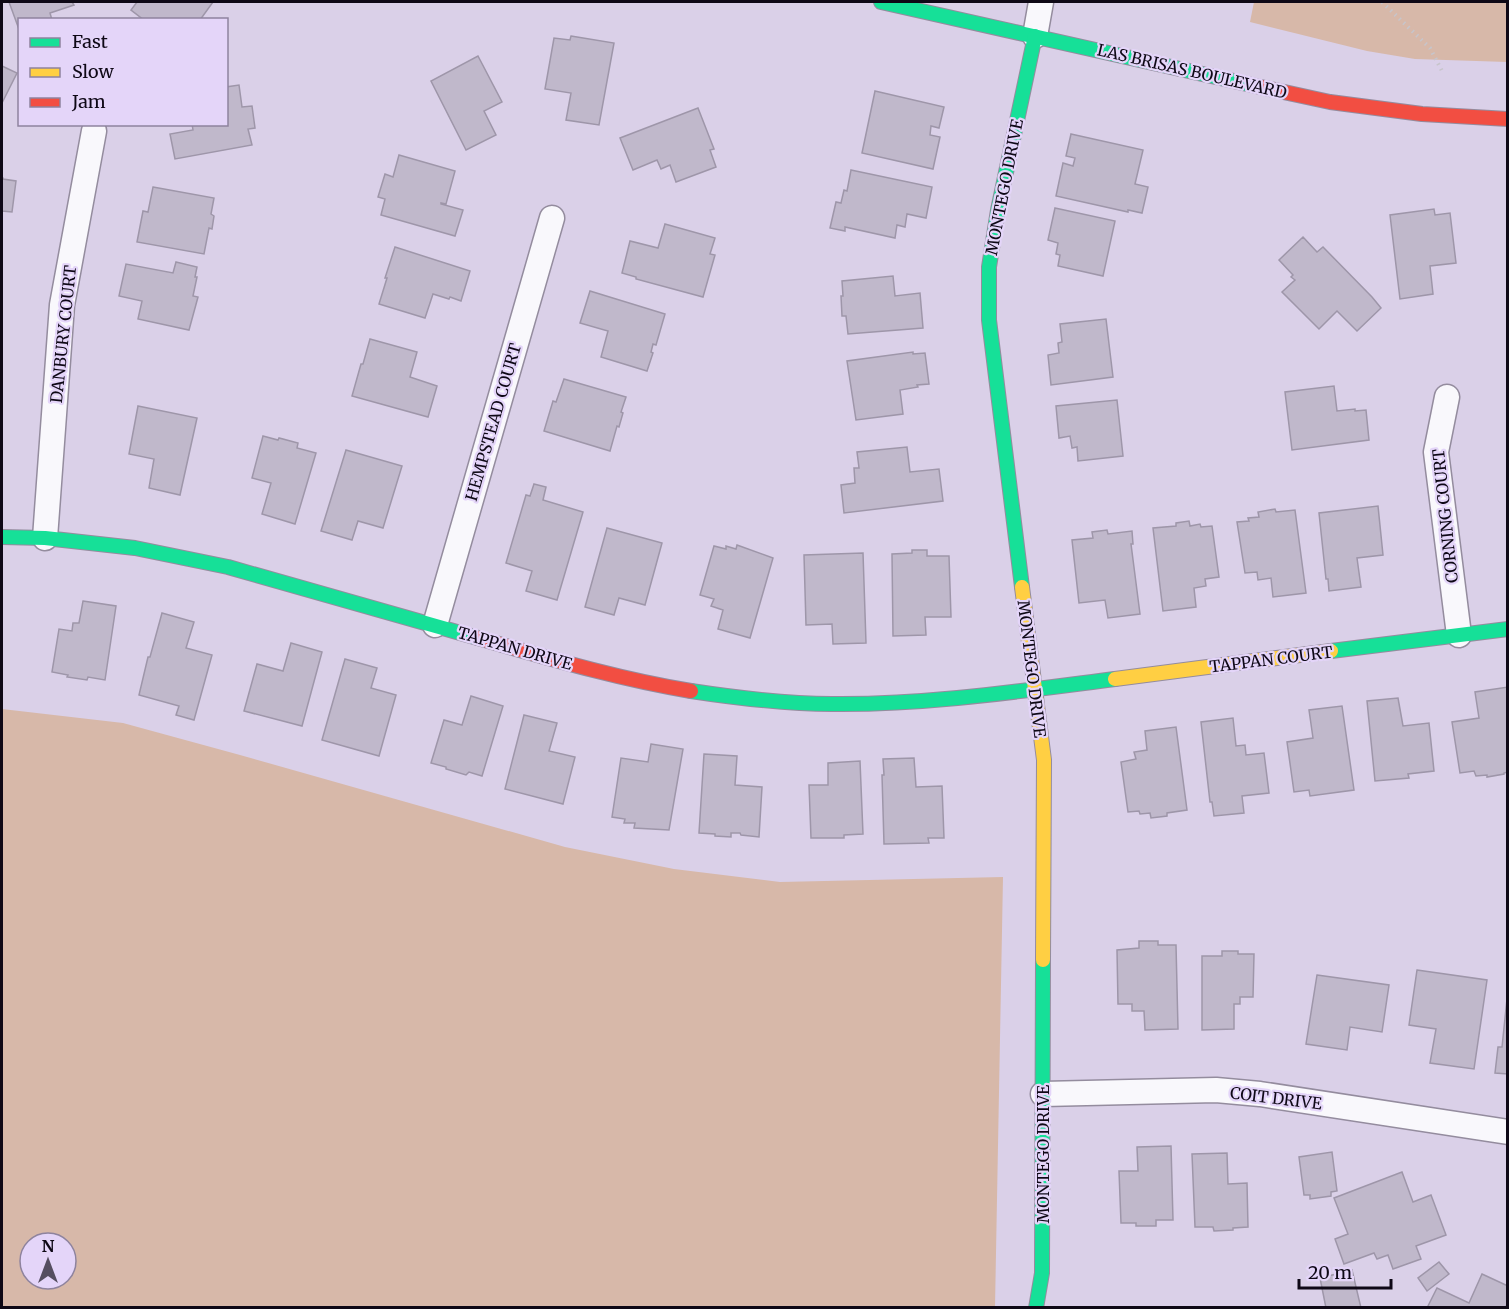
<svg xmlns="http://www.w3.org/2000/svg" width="1509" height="1309" viewBox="0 0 1509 1309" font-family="Merriweather,serif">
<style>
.green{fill:#d7b8a9;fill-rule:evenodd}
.building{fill:#c0b8cb;stroke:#9e96a9;stroke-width:1.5}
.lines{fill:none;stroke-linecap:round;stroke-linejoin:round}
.street-casing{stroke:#948c9e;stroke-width:27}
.fast-casing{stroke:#948c9e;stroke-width:16}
.slow-casing{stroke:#948c9e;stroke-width:16}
.jam-casing{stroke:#948c9e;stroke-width:16}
.path{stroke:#c7c5cb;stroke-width:4;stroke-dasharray:1.5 4.5;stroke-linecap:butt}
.street{stroke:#f9f8fc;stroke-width:24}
.fast{stroke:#16e098;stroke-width:14}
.slow{stroke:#ffcf43;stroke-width:14}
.jam{stroke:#f24e42;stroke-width:14}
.labels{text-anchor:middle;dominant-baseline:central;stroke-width:4.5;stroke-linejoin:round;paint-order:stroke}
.street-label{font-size:16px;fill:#0e0816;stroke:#e4d5f9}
</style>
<rect width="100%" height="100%" fill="#dad0e8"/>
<g class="green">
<polygon points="1254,2 1507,2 1507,62 1415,59 1367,51 1250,22"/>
<path d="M 2,709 L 123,723 L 240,755 L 565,847 L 674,869 L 780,882 L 1003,877 L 995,1307 L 2,1307 ZM 30,1243 L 66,1243 L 66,1279 L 30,1279 Z"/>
</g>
<g class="building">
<polygon points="9,2 72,2 74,5 50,13 52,20 20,20 20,32"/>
<polygon points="137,2 213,2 200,20 144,20 131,10"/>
<polygon points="571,36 614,43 599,125 566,120 571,93 545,89 554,38 570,40"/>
<polygon points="478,56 502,102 484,111 496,135 466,150 431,81"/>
<polygon points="2,66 17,73 2,103"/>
<polygon points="239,85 242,107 252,106 255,128 248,129 252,145 175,159 170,134 193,130 192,124 226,124 226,87"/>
<polygon points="875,91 944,107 939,128 931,126 930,135 940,137 933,169 862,153"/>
<polygon points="698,108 714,149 710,150 716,167 676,182 670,165 661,169 657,160 633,170 620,138"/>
<polygon points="1071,134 1143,150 1135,184 1148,187 1142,213 1128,210 1128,212 1056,196 1063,163 1073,166 1075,158 1066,156"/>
<polygon points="399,155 455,171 446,204 441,203 441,204 463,210 455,236 381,215 385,199 378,197 385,174 393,177"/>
<polygon points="851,170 932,187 926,218 907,214 905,227 897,225 895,238 845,227 845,231 830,228 836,202 841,203 844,190 847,191"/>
<polygon points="2,177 3,178 3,179 16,181 12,212 2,211"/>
<polygon points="153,187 214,198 211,214 214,216 212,229 209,228 204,254 137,242 143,211 148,212"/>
<polygon points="1055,208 1115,221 1103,276 1058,266 1060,255 1056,254 1058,243 1048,240"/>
<polygon points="1434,209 1435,215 1450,213 1456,263 1430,266 1433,294 1400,299 1390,215"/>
<polygon points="665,224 715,238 710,254 715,255 703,297 636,279 636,277 622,273 630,241 658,248"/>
<polygon points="1303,237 1317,252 1323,247 1372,297 1381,308 1357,331 1337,311 1319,329 1282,292 1295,280 1291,277 1293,275 1279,260"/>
<polygon points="395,247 470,271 461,301 450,297 449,299 433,294 425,318 379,304 387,278 385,278"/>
<polygon points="176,262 197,267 195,277 197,277 193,296 198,297 189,330 138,319 142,301 119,296 126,264 173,273"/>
<polygon points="893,276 895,296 920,293 923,328 848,334 846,316 842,316 841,296 843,296 842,281"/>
<polygon points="590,291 665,314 656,345 653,344 651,352 653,353 647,371 601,357 608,331 580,323"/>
<polygon points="1106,319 1113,377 1051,385 1048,355 1059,353 1058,343 1062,342 1060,324"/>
<polygon points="370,339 417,352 410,377 437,386 428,417 352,396 361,364 363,364"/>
<polygon points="913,352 913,354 925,353 929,384 917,385 918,387 900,390 903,414 856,420 847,361"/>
<polygon points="564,379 626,397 621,412 623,413 619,427 617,426 610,451 544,431 553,401 556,402"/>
<polygon points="1334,386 1337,411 1355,409 1355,411 1366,410 1369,440 1292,450 1285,392"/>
<polygon points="1117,400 1123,456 1078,461 1077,447 1072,448 1070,436 1059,438 1056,406"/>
<polygon points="138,406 197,418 180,495 149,488 154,459 129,454"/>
<polygon points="263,436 278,440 279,438 298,443 297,448 316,453 295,524 262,514 271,483 252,478"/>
<polygon points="907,447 910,472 939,469 943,501 844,513 841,485 855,483 854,468 859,468 857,452"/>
<polygon points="346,450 402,466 383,528 358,521 352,540 321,531"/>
<polygon points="534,484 546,487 543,500 583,512 557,600 526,591 532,571 506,563 526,495 530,496"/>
<polygon points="1378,506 1383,555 1357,558 1361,587 1329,591 1328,579 1326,579 1319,513"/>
<polygon points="1275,509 1276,512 1295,510 1306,593 1273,597 1271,578 1258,580 1257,572 1245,573 1237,522 1249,521 1248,518 1259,517 1258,512"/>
<polygon points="1189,521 1190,526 1200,524 1201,527 1212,526 1219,577 1205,579 1206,586 1194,588 1196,607 1163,611 1153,528 1176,526 1176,523"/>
<polygon points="607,528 662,543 645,605 619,598 614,615 585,607"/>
<polygon points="1107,530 1108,534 1132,531 1133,544 1131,544 1140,614 1108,618 1105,600 1079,603 1072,540 1093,538 1092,532"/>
<polygon points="737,545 773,558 750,638 718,629 723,610 711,606 714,599 700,595 714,546 726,549 726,546 736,549"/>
<polygon points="912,550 927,550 927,556 949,556 951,617 925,617 926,635 893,636 892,554 912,553"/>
<polygon points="863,553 866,643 833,644 832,624 806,625 804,555"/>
<polygon points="83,601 116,606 105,680 88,677 87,680 67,677 68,675 52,672 59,629 72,631 73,623 79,623"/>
<polygon points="162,613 194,622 186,648 212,655 194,720 176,715 179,706 139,695 148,657 150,657"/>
<polygon points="291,643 322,652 302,726 244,711 257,664 283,671"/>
<polygon points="345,659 377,668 371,688 396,695 379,756 322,740"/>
<polygon points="1508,687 1508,772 1504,773 1504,774 1487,777 1487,775 1476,776 1474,771 1460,773 1452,722 1479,718 1475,692"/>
<polygon points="471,696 503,706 482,776 469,772 466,775 446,769 446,767 431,763 444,720 462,725"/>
<polygon points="1398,698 1403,726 1429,723 1434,771 1408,774 1409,778 1375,781 1367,701"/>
<polygon points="1342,706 1354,790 1310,796 1309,790 1294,792 1287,742 1313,738 1309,710"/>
<polygon points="524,715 557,723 549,751 575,757 563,804 505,789"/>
<polygon points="1233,718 1236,746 1245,745 1246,755 1264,753 1269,793 1242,796 1244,813 1214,816 1212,802 1210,802 1201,722"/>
<polygon points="1176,727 1187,810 1167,813 1167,816 1151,818 1150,813 1140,814 1139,811 1128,812 1121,762 1136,759 1134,752 1147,750 1145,731"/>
<polygon points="651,744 683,749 669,830 634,828 635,823 624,823 625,819 612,817 621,758 648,762"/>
<polygon points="704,754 737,756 735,785 762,787 759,837 741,835 740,833 731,833 731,837 715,836 715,834 699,833"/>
<polygon points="914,758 916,787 942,786 944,838 928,838 929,843 884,844 882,775 884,775 883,759"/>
<polygon points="860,761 863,834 844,835 844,838 811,838 809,785 828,785 828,763"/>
<polygon points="1139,941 1158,941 1158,945 1176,945 1178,1029 1145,1030 1144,1011 1132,1011 1132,1004 1118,1004 1117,950 1139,948"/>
<polygon points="1222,951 1238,951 1238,954 1254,954 1253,997 1240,997 1240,1004 1234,1004 1234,1029 1202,1030 1202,956 1222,956"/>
<polygon points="1417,970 1487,980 1474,1069 1430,1063 1436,1029 1409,1025"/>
<polygon points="1317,975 1389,985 1382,1032 1350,1027 1347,1050 1306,1044"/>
<polygon points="1507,999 1508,999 1508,1074 1495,1073 1498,1047 1502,1047"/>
<polygon points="1171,1146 1173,1220 1156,1220 1156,1226 1136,1226 1136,1223 1121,1223 1119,1171 1138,1171 1137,1147"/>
<polygon points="1332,1152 1337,1191 1331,1192 1331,1196 1310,1199 1310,1195 1304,1195 1299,1157"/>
<polygon points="1227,1153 1228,1184 1247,1183 1248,1227 1233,1228 1233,1230 1214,1231 1213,1227 1195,1227 1192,1154"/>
<polygon points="1402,1172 1413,1202 1431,1195 1446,1235 1416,1246 1421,1259 1393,1269 1388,1255 1377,1259 1374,1253 1344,1264 1335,1239 1348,1234 1334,1198"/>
<polygon points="1439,1262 1449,1274 1427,1291 1418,1278"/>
<polygon points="1352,1270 1361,1308 1326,1308 1320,1278"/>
<polygon points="1482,1274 1508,1286 1508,1303 1505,1308 1427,1308 1437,1288 1469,1303"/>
</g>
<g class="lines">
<g class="street-casing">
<g id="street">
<polyline points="1035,36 1041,2"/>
<polyline points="1447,397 1436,452 1459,635"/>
<polyline points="45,538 62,305 94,131"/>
<polyline points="435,625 552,218"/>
<polyline points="1043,1094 1216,1090 1260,1094 1508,1132"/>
</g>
</g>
<g class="fast-casing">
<g id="fast">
<polyline points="881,2 1256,86"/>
<polyline points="2,537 45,538 135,548 228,567 478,638"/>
<polyline points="1022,587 989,320 989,267 998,210 1035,36"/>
<polyline points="1331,651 1508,629"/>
<path d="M 691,691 C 737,698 785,704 832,704 C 927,705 1021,691 1115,679"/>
<polyline points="1036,1308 1042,1273 1043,960"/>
</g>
</g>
<g class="slow-casing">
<g id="slow">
<polyline points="1022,587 1044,760 1043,960"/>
<polyline points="1115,679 1331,651"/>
</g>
</g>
<g class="jam-casing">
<g id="jam">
<polyline points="1256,86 1330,102 1422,114 1508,119"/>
<path d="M 478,638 C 548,658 618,679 691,691"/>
</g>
</g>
<polyline class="path" points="1382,2 1430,48 1443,73"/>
<use href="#street" class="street"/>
<use href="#fast" class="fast"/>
<use href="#slow" class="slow"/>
<use href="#jam" class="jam"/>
</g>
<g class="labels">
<g class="street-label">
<text transform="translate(1192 71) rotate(13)">LAS BRISAS BOULEVARD</text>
<text transform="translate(1004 187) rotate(-79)">MONTEGO DRIVE</text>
<text transform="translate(63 334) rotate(-84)">DANBURY COURT</text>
<text transform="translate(493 422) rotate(-74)">HEMPSTEAD COURT</text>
<text transform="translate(1445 516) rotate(-96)">CORNING COURT</text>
<text transform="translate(515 648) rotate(16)">TAPPAN DRIVE</text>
<text transform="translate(1271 659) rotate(-7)">TAPPAN COURT</text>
<text transform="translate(1032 669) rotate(83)">MONTEGO DRIVE</text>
<text transform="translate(1276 1098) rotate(7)">COIT DRIVE</text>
<text transform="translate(1043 1154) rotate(-90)">MONTEGO DRIVE</text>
</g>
</g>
<rect width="1509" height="1309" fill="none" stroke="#0e0816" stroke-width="6"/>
<rect x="18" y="18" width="210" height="108" fill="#e4d5f9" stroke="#8e839e" stroke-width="1.5"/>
<rect x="30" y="38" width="30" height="9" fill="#16e098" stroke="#8e839e" stroke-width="1.5"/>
<text x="72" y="48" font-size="18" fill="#0e0816">Fast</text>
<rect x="30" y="68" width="30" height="9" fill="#ffcf43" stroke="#8e839e" stroke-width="1.5"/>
<text x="72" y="78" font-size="18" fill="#0e0816">Slow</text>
<rect x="30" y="98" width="30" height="9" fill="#f24e42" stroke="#8e839e" stroke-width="1.5"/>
<text x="72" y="108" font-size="18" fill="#0e0816">Jam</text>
<g transform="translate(48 1261)"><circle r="28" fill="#e4d5f9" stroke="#8e839e" stroke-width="1.5"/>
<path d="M0-4.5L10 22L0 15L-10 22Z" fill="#554e60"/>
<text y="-9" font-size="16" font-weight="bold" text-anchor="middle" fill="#0e0816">N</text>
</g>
<path d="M1299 1279v9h92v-9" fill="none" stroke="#0e0816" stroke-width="3"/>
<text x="1308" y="1279" font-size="18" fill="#0e0816" stroke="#e4d5f9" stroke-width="4.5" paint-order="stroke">20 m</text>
</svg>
